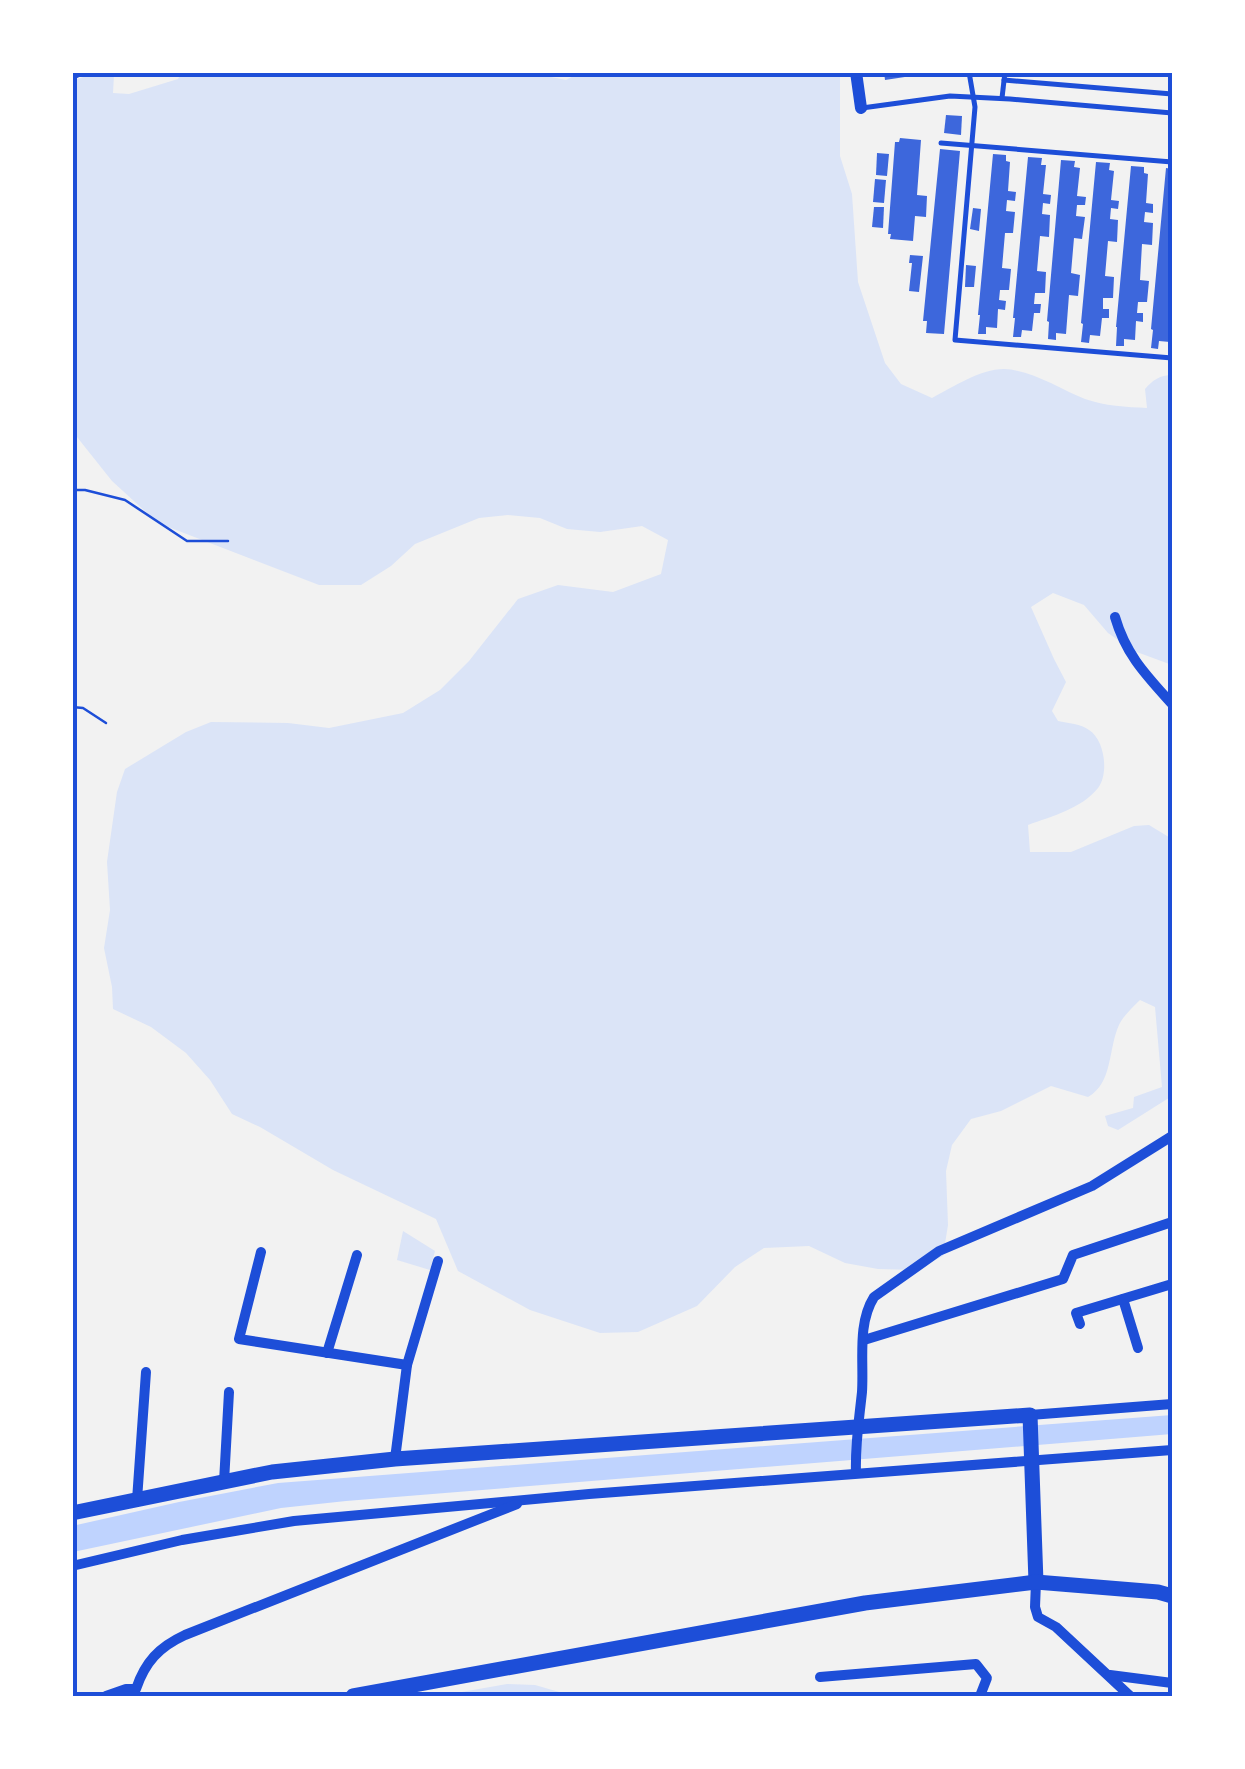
<svg xmlns="http://www.w3.org/2000/svg" width="1245" height="1769" viewBox="0 0 1245 1769" font-family="'Titillium Web',sans-serif">
<style>
.green{fill:#dbe4f7}
.water{fill:#bfd3fe}
.building{fill:#3d67dc}
.lines{fill:none;stroke-linecap:round;stroke-linejoin:round}
.path{stroke:#1d4ed8;stroke-width:2.5}
.service{stroke:#1d4ed8;stroke-width:5}
.minor{stroke:#1d4ed8;stroke-width:10}
.tertiary{stroke:#1d4ed8;stroke-width:12}
.primary{stroke:#1d4ed8;stroke-width:15}
.neatline{fill:none;stroke:#1d4ed8;stroke-width:4}
</style>
<rect width="100%" height="100%" fill="#f2f2f2"/>
<g class="green">
<path d="M 182,72 L 526,72 L 566,80 L 581,72 L 840,73 L 840,156 L 852,194 L 858,282 L 885,363 L 901,384 L 932,398 C 953,387 980,369 1004,369 C 1032,370 1060,389 1085,399 C 1105,406 1126,407 1147,408 L 1145,389 C 1153,380 1160,375 1172,375 L 1172,665 L 1134,651 L 1108,633 L 1084,605 L 1053,593 L 1031,607 L 1054,659 L 1066,682 L 1052,711 L 1058,721 C 1068,723 1081,724 1089,730 C 1105,740 1109,774 1098,788 C 1081,809 1052,816 1028,825 L 1030,852 L 1071,852 L 1134,826 L 1149,825 L 1172,839 L 1172,1096 L 1118,1130 L 1108,1126 L 1105,1116 L 1133,1108 L 1134,1097 L 1162,1087 L 1155,1007 L 1140,1000 C 1133,1007 1123,1016 1119,1025 C 1108,1049 1113,1083 1088,1097 L 1051,1086 L 1001,1111 L 971,1119 L 952,1145 L 946,1171 L 948,1225 L 943,1256 L 916,1270 L 878,1269 L 845,1263 L 809,1246 L 764,1248 L 735,1267 L 697,1306 L 638,1332 L 600,1333 L 530,1310 L 458,1271 L 436,1219 L 333,1170 L 260,1127 L 232,1114 L 210,1080 L 186,1053 L 151,1027 L 113,1009 L 112,987 L 104,948 L 110,910 L 107,862 L 117,792 L 125,769 L 186,732 L 211,722 L 288,723 L 329,728 L 403,713 L 440,690 L 469,661 L 518,599 L 558,585 L 613,592 L 661,574 L 668,540 L 642,526 L 600,532 L 567,529 L 540,518 L 508,515 L 479,518 L 415,544 L 391,566 L 361,585 L 319,585 L 158,523 L 112,481 L 73,432 L 72,81 L 94,73 L 114,75 L 113,93 L 129,94 L 178,79 Z"/>
<polygon points="403,1231 435,1251 430,1270 397,1260"/>
<polygon points="507,1684 535,1685 573,1696 451,1696 456,1693"/>
</g>
<polygon class="water" points="1172,1415 1172,1434 346,1501 281,1508 73,1552 72,1526 179,1502 278,1483"/>
<g class="building">
<polygon points="884,72 918,72 918,75 885,80"/>
<polygon points="946,115 962,116 961,135 944,133"/>
<polygon points="900,138 921,140 917,195 927,196 926,217 915,216 913,241 890,239 891,234 888,234 895,142 899,142"/>
<polygon points="940,149 960,151 944,334 926,333 927,321 923,321"/>
<polygon points="877,153 889,154 887,176 876,175"/>
<polygon points="993,154 1006,155 1006,161 1010,162 1008,191 1016,192 1015,201 1007,200 1006,211 1015,212 1013,233 1005,233 1002,268 1011,269 1009,290 1000,290 999,300 1006,301 1005,310 998,309 997,328 986,327 986,334 978,334 980,315 978,315"/>
<polygon points="1028,157 1042,158 1041,165 1046,165 1043,194 1051,195 1050,204 1043,203 1042,214 1050,215 1049,237 1040,236 1037,271 1046,272 1045,293 1035,293 1034,304 1041,304 1040,313 1034,313 1032,331 1022,330 1021,337 1013,337 1015,318 1013,318"/>
<polygon points="1061,160 1075,161 1074,167 1080,168 1077,196 1086,197 1085,205 1077,205 1076,216 1085,217 1082,239 1074,238 1071,273 1080,275 1078,296 1069,295 1066,334 1056,333 1056,340 1048,339 1049,322 1047,321"/>
<polygon points="1096,162 1110,163 1109,170 1114,171 1111,200 1119,201 1118,209 1111,208 1110,219 1118,220 1117,242 1108,241 1105,276 1114,277 1113,298 1103,298 1103,309 1109,309 1109,318 1102,318 1100,336 1090,335 1089,343 1081,342 1083,324 1081,323"/>
<polygon points="1131,166 1144,167 1144,173 1148,174 1146,203 1153,204 1153,213 1145,212 1144,222 1153,223 1152,245 1142,244 1140,280 1149,281 1147,302 1138,302 1137,313 1143,313 1143,322 1136,321 1135,340 1124,339 1124,346 1116,346 1117,327 1116,327"/>
<polygon points="1166,168 1172,169 1172,324 1170,342 1159,341 1158,349 1151,348 1153,330 1151,329"/>
<polygon points="875,179 886,180 884,203 873,202"/>
<polygon points="874,207 884,207 883,228 872,227"/>
<polygon points="973,208 981,209 979,231 970,229"/>
<polygon points="910,255 923,256 919,292 909,291 912,263 909,263"/>
<polygon points="966,265 976,266 974,287 965,287"/>
</g>
<g class="lines">
<g class="path">
<polyline points="72,490 85,490 125,500 187,541 228,541"/>
<polyline points="72,707 83,708 106,723"/>
</g>
<g class="service">
<polyline points="969,72 975,107 955,340 1172,358"/>
<polyline points="1004,80 1172,94"/>
<polyline points="1002,98 1005,72"/>
<polyline points="862,108 950,96 1010,99 1172,113"/>
<polyline points="941,143 1172,162"/>
</g>
<g class="minor">
<polyline points="72,75 78,72"/>
<path d="M 1115,617 C 1126,655 1146,675 1172,704"/>
<polyline points="261,1252 239,1339 407,1365"/>
<polyline points="1123,1299 1138,1348"/>
<polyline points="1080,1324 1076,1313 1172,1284"/>
<polyline points="864,1340 1063,1279 1073,1255 1172,1222"/>
<polyline points="327,1353 357,1255"/>
<polyline points="1030,1415 1172,1404"/>
<polyline points="395,1459 407,1365 438,1261"/>
<path d="M 856,1473 C 855,1443 859,1421 862,1392 C 864,1361 857,1324 874,1297 L 939,1251 L 1092,1186 L 1172,1136"/>
<polyline points="224,1482 229,1392"/>
<polyline points="137,1500 146,1372"/>
<polyline points="72,1566 182,1540 294,1521 589,1494 1172,1450"/>
<polyline points="1036,1582 1035,1607 1038,1617 1056,1627 1130,1696"/>
<polyline points="1110,1675 1172,1683"/>
<polyline points="820,1677 976,1664 987,1678 980,1696"/>
<path d="M 106,1696 L 126,1689 L 136,1689 C 145,1662 159,1647 185,1635 L 517,1504"/>
</g>
<polyline class="tertiary" points="856,72 861,108"/>
<g class="primary">
<polyline points="72,1513 272,1472 395,1459 1030,1415 1036,1582"/>
<polyline points="353,1696 865,1603 1036,1582 1158,1592 1172,1596"/>
</g>
</g>
<rect width="1245" height="1769" fill="none" stroke="#ffffff" stroke-width="150"/>
<rect x="75" y="75" width="1095" height="1619" class="neatline"/>
</svg>
